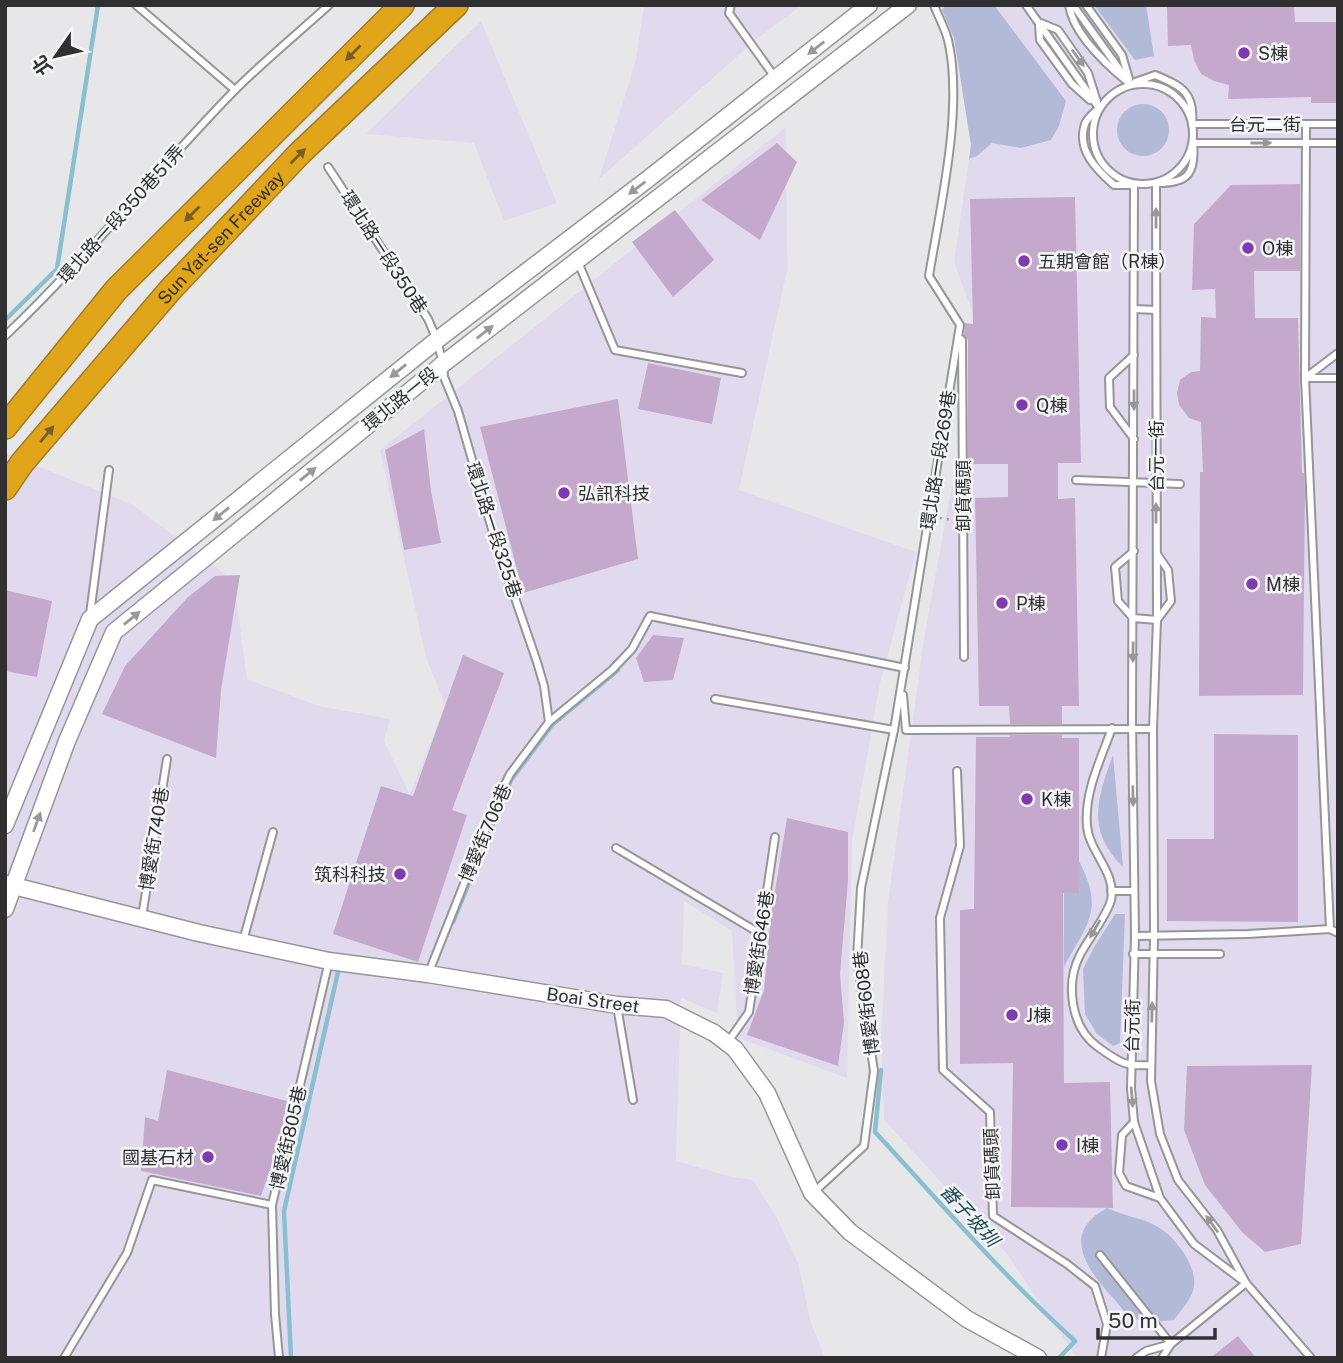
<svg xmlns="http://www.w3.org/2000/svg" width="1343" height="1363" viewBox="0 0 1343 1363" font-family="'Public Sans','Noto Sans TC',sans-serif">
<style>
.industrial{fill:#e1daef}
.green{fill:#b2bad7}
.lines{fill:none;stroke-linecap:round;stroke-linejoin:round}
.stream{stroke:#89bfce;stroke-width:4.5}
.building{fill:#c5a9cd}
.service-casing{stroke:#959698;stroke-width:10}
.tertiary-casing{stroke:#959698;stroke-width:19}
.motorway-casing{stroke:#a27c21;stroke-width:26}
.path{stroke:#9d9d9f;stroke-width:2.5;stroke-dasharray:2 5;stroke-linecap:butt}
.service{stroke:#fff;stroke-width:6}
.tertiary{stroke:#fff;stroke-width:16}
.motorway{stroke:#e0a518;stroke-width:23}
.oneway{fill:#989898}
.oneway2{fill:#765f27}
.poi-dot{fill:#7f3aad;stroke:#f4f5f7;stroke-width:2.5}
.labels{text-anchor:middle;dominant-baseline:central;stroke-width:5;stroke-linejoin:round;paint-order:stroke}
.poi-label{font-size:18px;fill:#303031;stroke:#f4f5f7;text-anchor:start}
.street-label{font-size:18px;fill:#303031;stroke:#f4f5f7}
.water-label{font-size:19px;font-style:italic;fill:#194854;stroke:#f4f5f7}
</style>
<rect width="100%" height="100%" fill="#e7e7ea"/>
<g class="industrial">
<polygon points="644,5 802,5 758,38 599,179 636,60"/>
<polygon points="940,5 1338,5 1338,1358 1077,1358 1007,1254 884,1120 881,1038 888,902 924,638 951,490 983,340 954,262 971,145 954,38"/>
<polygon points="481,21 557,203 504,221 474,143 366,134"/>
<polygon points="786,127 787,270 739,490 916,552 880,683 852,841 847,1078 738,1038 732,931 684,901 682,964 723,973 717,1013 681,998 676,1161 732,1177 753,1180 777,1218 798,1263 811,1323 825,1358 5,1358 5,453 133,505 234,581 247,679 319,706 390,719 384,741 410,795 445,706 426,657 380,450"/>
</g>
<g class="green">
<polygon points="946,5 994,5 1066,101 1059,126 1051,140 1021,148 992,143 977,156 969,159 971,145 954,38 942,10"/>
<polygon points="1094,5 1146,5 1154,56 1135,60"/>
<circle cx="1143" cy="130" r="26"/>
<path d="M 1113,755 L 1123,867 C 1086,831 1097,798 1113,755 Z"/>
<path d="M 1079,861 C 1105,911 1087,924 1064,967 L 1064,893 L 1079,892 Z"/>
<polygon points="1115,914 1125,914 1120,1043 1113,1046 1097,1034 1085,1014 1083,969 1093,949"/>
<path d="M 1107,1208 C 1125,1217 1142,1217 1158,1227 C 1176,1238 1197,1265 1194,1287 C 1192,1299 1181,1310 1174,1320 C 1161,1321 1148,1324 1136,1319 C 1125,1315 1120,1305 1112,1297 C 1087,1269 1060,1233 1107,1208 Z"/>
</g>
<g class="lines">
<g class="stream">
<polyline points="5,320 57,269 98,5"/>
<polyline points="453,922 511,780 553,724 618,670"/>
<path d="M 881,1070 L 875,1132 C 941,1203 1003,1276 1075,1341 L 1059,1358"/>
<polyline points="291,1358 284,1211 338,972"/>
</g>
</g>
<g class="building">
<polygon points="1167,5 1294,5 1295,22 1338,22 1338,103 1311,103 1311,97 1228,99 1229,85 1214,81 1201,74 1194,60 1191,45 1168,46"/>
<polygon points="777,143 797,162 760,240 701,200"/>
<polygon points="1300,184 1300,271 1254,271 1255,318 1298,318 1302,473 1304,473 1305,493 1303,695 1199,696 1200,472 1203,472 1201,422 1189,418 1179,405 1177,393 1180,380 1191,372 1200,371 1201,317 1216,318 1215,289 1192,290 1194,224 1231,185"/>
<polygon points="1075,197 1081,463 1058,463 1058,499 1075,498 1079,706 1062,706 1062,724 1010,724 1009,706 979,706 975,498 1008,497 1008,464 968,464 968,340 964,335 965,323 973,324 970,199"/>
<polygon points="675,210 714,260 673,297 632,242"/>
<polygon points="648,363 721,378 712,424 638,409"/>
<polygon points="618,399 638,559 523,593 480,427"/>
<polygon points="424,429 431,491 441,543 404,550 385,450"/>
<polygon points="240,575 221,690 216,758 102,714 125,666 188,597 215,576"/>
<polygon points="5,590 52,601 37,677 5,671"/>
<polygon points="653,635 684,638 673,680 644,682 636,658"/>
<polygon points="463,655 504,673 452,810 467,815 418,962 333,934 381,786 413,796"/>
<polygon points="1214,734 1298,735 1298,922 1167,921 1167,839 1214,839"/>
<polygon points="1010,735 1062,735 1062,738 1079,738 1079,893 1063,893 1064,1083 1110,1082 1113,1208 1011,1207 1013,1063 960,1064 960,910 974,909 976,737 1010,737"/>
<polygon points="787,818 848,832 848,881 840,974 844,1022 838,1066 747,1035 764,990 771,915"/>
<polygon points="1312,1065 1301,1244 1265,1252 1242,1232 1205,1185 1184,1130 1187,1066"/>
<polygon points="167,1070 287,1101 279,1144 261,1196 141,1171 145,1117 158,1121"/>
<polygon points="1238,1336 1256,1358 1210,1358 1233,1340"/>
</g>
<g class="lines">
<g class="service-casing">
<g id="service">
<polyline points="136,5 235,90"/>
<polyline points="731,5 729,13 774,76"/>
<polyline points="1026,5 1099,108"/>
<path d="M 1069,5 C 1073,34 1108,66 1130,84"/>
<polyline points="1073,5 1125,77"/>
<polyline points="1086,5 1122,55 1129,79"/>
<polyline points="1041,23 1058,30 1088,73 1097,102"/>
<polyline points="1039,24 1040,40 1072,84 1090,100"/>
<path d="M 1135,82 L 1155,75 C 1182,86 1195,93 1192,124 L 1338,124"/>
<circle cx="1143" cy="134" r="50"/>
<path d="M 1099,108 C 1095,112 1087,118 1085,124 C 1076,150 1097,170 1114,185 L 1134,185 L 1132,721 L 1135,936 L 1131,1088 L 1134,1122 L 1160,1198 L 1194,1244 L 1242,1280"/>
<polyline points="1306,124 1305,378 1330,929"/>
<polyline points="328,167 428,319 437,340 443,364 444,377 458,411 496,543 537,662 544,686 549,722"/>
<polyline points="578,262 615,350 742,373"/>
<polyline points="1134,309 1156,310"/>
<path d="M 5,336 C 86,259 156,171 234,91 C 264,61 297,34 329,5"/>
<polyline points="958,337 962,340 964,657"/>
<polyline points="1134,355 1109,378 1110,407 1134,439"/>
<polyline points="1305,378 1338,353"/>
<polyline points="1305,378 1338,378"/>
<polyline points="1076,480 1180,484"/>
<polyline points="1134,551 1115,567 1118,601 1133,618 1157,620 1171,601 1168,570 1157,554"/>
<polyline points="90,614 109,470"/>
<polyline points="903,695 906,730 1153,729"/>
<polyline points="715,699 894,730"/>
<path d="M 1112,728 C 1101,759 1084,792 1087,826 C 1089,852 1117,873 1111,900 C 1108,914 1087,941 1080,955 C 1065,984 1071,1028 1098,1047 C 1119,1062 1125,1067 1151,1065"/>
<polyline points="957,771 960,846 940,918 943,1070 990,1112 993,1216 1067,1264 1095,1286 1107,1324 1101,1358"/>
<polyline points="616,848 761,934"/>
<polyline points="1111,891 1134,891"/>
<polyline points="142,917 167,759"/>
<polyline points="1135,936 1248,934 1330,929 1338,933"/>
<polyline points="243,941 273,832"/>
<polyline points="1133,954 1220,954"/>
<polyline points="429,972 498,798 510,774 549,722 612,670 632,649 650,616 905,668"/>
<polyline points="617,1006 633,1100"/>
<polyline points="728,1042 749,1012 775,837"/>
<polyline points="1134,1122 1122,1135 1119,1173 1126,1186 1160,1198"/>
<path d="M 814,1192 L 864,1146 L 874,1071 L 857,958 L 861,888 L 894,730 L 960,325 L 929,276 C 940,208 964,107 948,40 C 945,28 938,16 934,5"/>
<polyline points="1100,1255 1171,1344"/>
<polyline points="64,1358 127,1253 152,1180 272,1205"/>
<polyline points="279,1358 275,1314 272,1205 329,961"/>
<polyline points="1136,1358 1146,1351 1171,1344"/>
<polyline points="1162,1358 1171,1344 1246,1283"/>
<path d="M 1311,1358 L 1246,1283 L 1217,1230 L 1178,1180 L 1160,1134 L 1151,1081 L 1154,936 L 1153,729 L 1157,620 L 1156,183 C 1188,184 1196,173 1193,143 L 1338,143"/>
</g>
</g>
<g class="tertiary-casing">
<g id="tertiary">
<polyline points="5,825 90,619 437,340 648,179 869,5"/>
<polyline points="6,884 199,933 329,961 428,974 617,1005 666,1009 714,1033 735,1049 767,1093 812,1193 850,1232 967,1319 1038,1358"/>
<polyline points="5,909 67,741 114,632 443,364 908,5"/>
</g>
</g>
<g class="motorway-casing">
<g id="motorway">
<polyline points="5,427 116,290 402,5"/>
<path id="s1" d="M 5,488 L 22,463 L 171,289 L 299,154 L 456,5"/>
</g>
</g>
<polyline class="path" points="940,518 954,520"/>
<use href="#service" class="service"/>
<use href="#tertiary" class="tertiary"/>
<use href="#motorway" class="motorway"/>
</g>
<defs><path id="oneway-solid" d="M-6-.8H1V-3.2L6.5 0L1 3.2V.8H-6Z" transform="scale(1.75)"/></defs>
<g class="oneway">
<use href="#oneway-solid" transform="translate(816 48) rotate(142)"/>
<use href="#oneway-solid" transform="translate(1078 58) rotate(54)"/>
<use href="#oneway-solid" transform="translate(1261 143)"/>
<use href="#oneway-solid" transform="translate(637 188) rotate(143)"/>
<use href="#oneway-solid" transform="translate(1156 218) rotate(-90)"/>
<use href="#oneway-solid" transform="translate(485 332) rotate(-38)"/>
<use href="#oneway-solid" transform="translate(398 371) rotate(141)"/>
<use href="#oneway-solid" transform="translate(1134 400) rotate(90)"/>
<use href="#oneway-solid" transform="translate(308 474) rotate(-39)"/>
<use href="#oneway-solid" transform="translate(1156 513) rotate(-90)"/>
<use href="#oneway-solid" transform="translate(221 514) rotate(141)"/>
<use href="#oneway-solid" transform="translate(132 618) rotate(-39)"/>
<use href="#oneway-solid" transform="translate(1133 652) rotate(91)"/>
<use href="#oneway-solid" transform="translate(1133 796) rotate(89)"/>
<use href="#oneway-solid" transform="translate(37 822) rotate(-70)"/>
<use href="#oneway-solid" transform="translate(1095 929) rotate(120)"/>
<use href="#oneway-solid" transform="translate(1152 1012) rotate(-89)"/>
<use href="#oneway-solid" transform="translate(1132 1097) rotate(85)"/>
<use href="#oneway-solid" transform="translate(1212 1224) rotate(-126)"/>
</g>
<g class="oneway2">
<use href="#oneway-solid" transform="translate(353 53) rotate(135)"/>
<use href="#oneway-solid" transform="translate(298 156) rotate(-45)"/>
<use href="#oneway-solid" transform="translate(192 214) rotate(135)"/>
<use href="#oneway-solid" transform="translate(47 434) rotate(-50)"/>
</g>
<g class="poi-dot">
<circle cx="1244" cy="53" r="7"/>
<circle cx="1248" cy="248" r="7"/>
<circle cx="1024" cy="261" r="7"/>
<circle cx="1022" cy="405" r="7"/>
<circle cx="564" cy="493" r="7"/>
<circle cx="1252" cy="584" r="7"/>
<circle cx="1002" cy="603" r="7"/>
<circle cx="1027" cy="799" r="7"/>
<circle cx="400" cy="874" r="7"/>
<circle cx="1012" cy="1015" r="7"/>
<circle cx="1062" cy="1145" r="7"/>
<circle cx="208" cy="1157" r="7"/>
</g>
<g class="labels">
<g class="poi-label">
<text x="1258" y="53">S棟</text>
<text x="1262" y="248">O棟</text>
<text x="1038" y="261">五期會館（R棟）</text>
<text x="1036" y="405">Q棟</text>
<text x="578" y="493">弘訊科技</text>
<text x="1266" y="584">M棟</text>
<text x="1016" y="603">P棟</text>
<text x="1041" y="799">K棟</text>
<text x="386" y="874" text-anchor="end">筑科科技</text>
<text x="1026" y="1015">J棟</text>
<text x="1076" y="1145">I棟</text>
<text x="194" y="1157" text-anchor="end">國基石材</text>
</g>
<g class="street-label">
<text x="1265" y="124">台元二街</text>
<text transform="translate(121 214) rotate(-48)">環北路一段350巷51弄</text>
<text stroke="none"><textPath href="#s1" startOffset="331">Sun Yat-sen Freeway</textPath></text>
<text transform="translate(384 252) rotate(57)">環北路一段350巷</text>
<text transform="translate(400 399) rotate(-39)">環北路一段</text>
<text transform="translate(1156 456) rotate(-90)">台元一街</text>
<text transform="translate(938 460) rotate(-81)">環北路一段269巷</text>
<text transform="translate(963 496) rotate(-90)">卸貨碼頭</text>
<text transform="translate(494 530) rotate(72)">環北路一段325巷</text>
<text transform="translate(485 833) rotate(-67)">博愛街706巷</text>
<text transform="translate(154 839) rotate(-81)">博愛街740巷</text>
<text transform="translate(759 943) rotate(-81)">博愛街646巷</text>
<text transform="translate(593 1000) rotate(8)">Boai Street</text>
<text transform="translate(866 1003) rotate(-97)">博愛街608巷</text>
<text transform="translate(1132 1026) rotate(-89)">台元街</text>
<text transform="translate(288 1138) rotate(-77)">博愛街805巷</text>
<text transform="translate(992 1164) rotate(-92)">卸貨碼頭</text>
</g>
<g class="water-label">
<text transform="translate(970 1215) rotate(48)">番子坡圳</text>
</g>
</g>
<rect width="1343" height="1363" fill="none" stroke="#303031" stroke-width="14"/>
<g transform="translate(56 56) rotate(236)" stroke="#f4f5f7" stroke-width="5" paint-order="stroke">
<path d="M0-5L12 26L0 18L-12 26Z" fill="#303031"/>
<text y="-10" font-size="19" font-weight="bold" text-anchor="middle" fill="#303031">北</text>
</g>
<path d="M1098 1328v10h117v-10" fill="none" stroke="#303031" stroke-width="3.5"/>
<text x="1108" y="1328" font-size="21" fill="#303031" stroke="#f4f5f7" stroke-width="5" paint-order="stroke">50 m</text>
</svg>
